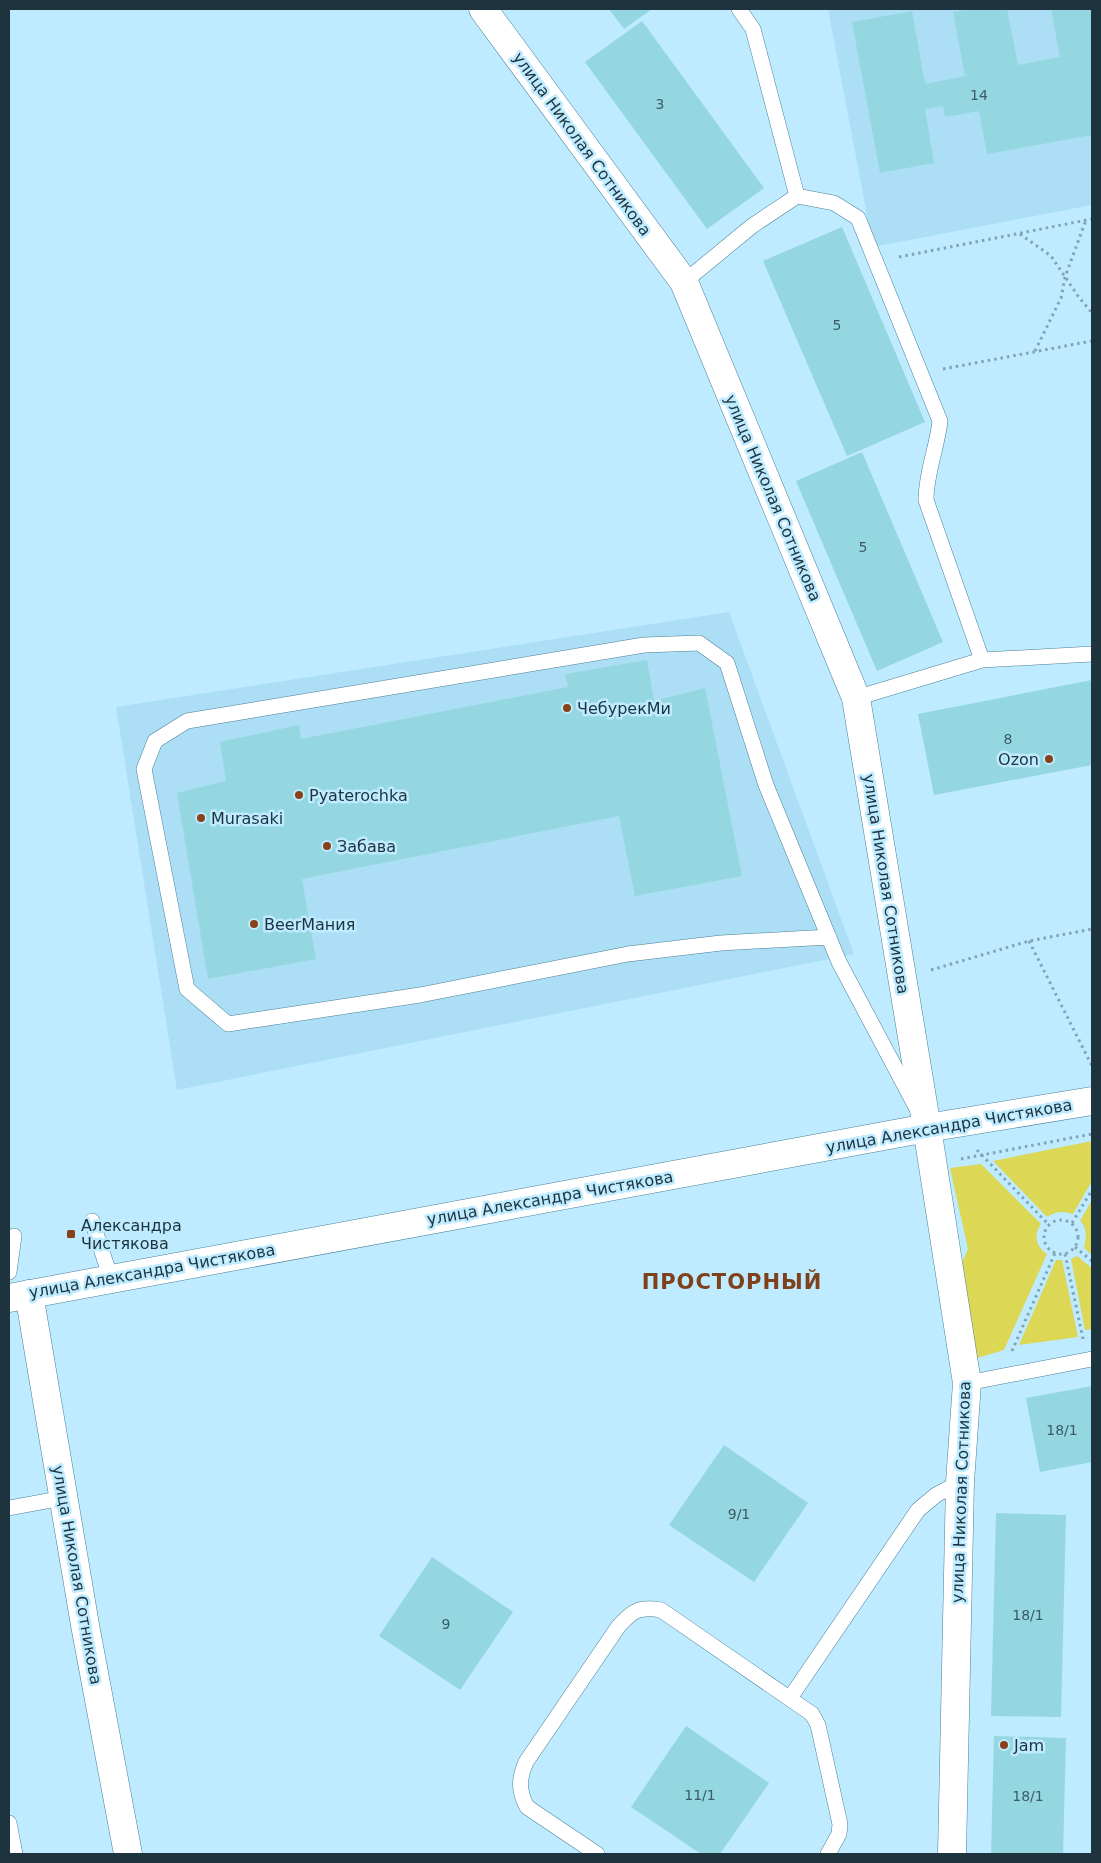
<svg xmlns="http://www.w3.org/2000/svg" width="1101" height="1863" viewBox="0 0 1101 1863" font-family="'DejaVu Sans',sans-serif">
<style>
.built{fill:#acdef5}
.green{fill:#dcd754}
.building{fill:#95d7e0}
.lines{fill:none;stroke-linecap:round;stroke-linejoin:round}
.service-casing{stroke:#4a8097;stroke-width:16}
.minor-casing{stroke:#4a8097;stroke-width:29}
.path{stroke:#80a4b5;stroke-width:3;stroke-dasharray:2.5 4;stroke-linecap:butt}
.service{stroke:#fff;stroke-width:15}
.minor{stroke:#fff;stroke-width:28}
.poi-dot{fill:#87421a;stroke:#beebff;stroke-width:2}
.labels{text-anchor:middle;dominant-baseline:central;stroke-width:5;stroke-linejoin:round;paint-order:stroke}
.number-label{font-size:14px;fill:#3b5c66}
.street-label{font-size:16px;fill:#1d333d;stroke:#beebff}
.poi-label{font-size:16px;fill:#1d333d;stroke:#beebff;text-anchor:start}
.district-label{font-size:21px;font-weight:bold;letter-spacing:1px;fill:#7f401c;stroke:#beebff}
</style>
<rect width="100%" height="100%" fill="#beebff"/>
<g class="built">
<polygon points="828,9 1092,9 1092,205 873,247"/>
<polygon points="729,612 854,954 177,1090 116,707"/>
</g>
<g class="green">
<path d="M 1092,1141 L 1092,1181 L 1073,1214 C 1063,1211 1056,1211 1047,1217 L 993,1161 Z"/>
<path d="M 981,1164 L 1041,1224 C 1033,1236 1036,1246 1047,1254 L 1004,1350 L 967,1361 L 959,1269 L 968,1249 L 950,1168 Z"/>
<path d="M 1092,1200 L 1092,1255 L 1084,1248 C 1086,1238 1088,1228 1080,1221 Z"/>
<polygon points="1077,1256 1092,1268 1092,1329 1085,1330 1071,1259"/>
<polygon points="1056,1260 1062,1260 1078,1337 1019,1345"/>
</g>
<g class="building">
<polygon points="609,9 652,9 624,29"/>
<polygon points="969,9 1007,9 1018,65 1060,57 1051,9 1092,9 1092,135 987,154 979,111 945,117 943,106 925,109 934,163 880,173 852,22 912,11 925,84 965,76 953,12"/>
<polygon points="642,21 764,188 707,229 585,62"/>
<polygon points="842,227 925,422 847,456 763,261"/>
<polygon points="862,452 943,642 877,671 796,481"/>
<polygon points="647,660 654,701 705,688 742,876 635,896 619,816 302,879 316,959 208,979 177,793 226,781 220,742 299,725 301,739 568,687 565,674"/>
<polygon points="1092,680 1092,765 934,795 918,714"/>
<polygon points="1092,1386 1092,1462 1040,1472 1026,1398"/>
<polygon points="724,1445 808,1503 754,1582 669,1525"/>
<polygon points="996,1513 1066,1515 1061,1717 991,1716"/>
<polygon points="432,1557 513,1612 460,1690 379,1636"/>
<polygon points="686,1726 769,1783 720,1854 701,1854 631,1807"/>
<polygon points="994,1736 1066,1738 1063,1854 991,1854"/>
</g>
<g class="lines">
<g class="service-casing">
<g id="service">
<path d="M 797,196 L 834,203 L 858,218 L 940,421 C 937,448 926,473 926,500 L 982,660"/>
<polyline points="684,282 752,226 797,196 753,29 739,9"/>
<polyline points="856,698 982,660 1092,654"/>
<polyline points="829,937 721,943 628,954 420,995 228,1024 187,989 144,769 155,741 187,721 644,645 699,643 727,663 766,785 839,962 916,1107"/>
<polyline points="92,1221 111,1279"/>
<polyline points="9,1272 14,1236"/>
<polyline points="967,1383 1092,1359"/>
<polyline points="9,1508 63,1498"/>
<polyline points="790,1698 918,1510 936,1495 960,1482"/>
<polyline points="9,1823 15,1854"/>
<path d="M 597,1854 L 527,1807 C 518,1790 519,1778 526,1762 L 618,1627 C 632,1611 639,1606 661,1610 L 812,1714 L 818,1725 L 840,1824 L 839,1834 L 828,1854"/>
</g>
</g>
<g class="minor-casing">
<g id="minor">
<polyline points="483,9 684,282 856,698 927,1128 967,1383 960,1482 952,1854"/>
<polyline points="29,1294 85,1625 128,1854"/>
<polyline points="9,1298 927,1128 1092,1101"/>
</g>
</g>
<g class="path">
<polyline points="1020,234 1051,256 1078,296 1092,313"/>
<polyline points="899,257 1092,219"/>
<polyline points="1035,351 1061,298 1065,277 1086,220"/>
<polyline points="943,369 1092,341"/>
<polyline points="1029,941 1092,1066"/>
<polyline points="931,970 1029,941 1092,929"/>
<polyline points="977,1150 1049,1225"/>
<polyline points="961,1159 1092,1134"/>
<circle cx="1061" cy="1237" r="17"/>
<polyline points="1072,1223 1092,1190"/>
<polyline points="1075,1247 1092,1261"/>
<polyline points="1065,1254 1083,1339"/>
<polyline points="1012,1351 1055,1253"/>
</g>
<use href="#service" class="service"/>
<use href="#minor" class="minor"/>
</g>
<g class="poi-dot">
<circle cx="567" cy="708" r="5"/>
<circle cx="1049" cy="759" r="5"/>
<circle cx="299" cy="795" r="5"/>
<circle cx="201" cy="818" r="5"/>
<circle cx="327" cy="846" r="5"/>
<circle cx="254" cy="924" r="5"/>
<rect x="66" y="1229" width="10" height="10" rx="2.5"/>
<circle cx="1004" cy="1745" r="5"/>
</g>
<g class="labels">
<g class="number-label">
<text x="979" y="95">14</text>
<text x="660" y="104">3</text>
<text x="837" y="325">5</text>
<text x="863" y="547">5</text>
<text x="1008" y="739">8</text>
<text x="1062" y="1430">18/1</text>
<text x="739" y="1514">9/1</text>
<text x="1028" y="1615">18/1</text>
<text x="446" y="1624">9</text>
<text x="700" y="1795">11/1</text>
<text x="1028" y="1796">18/1</text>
</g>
<g class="street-label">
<text transform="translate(582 144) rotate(54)">улица Николая Сотникова</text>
<text transform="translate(773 498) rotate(67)">улица Николая Сотникова</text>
<text transform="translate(886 884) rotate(81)">улица Николая Сотникова</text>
<text transform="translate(949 1126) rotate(-10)">улица Александра Чистякова</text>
<text transform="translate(550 1198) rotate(-10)">улица Александра Чистякова</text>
<text transform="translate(152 1271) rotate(-10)">улица Александра Чистякова</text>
<text transform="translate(961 1492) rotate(-88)">улица Николая Сотникова</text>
<text transform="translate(77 1575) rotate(80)">улица Николая Сотникова</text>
</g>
<g class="poi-label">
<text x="577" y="708">ЧебурекМи</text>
<text x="1039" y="759" text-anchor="end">Ozon</text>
<text x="309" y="795">Pyaterochka</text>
<text x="211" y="818">Murasaki</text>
<text x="337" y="846">Забава</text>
<text x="264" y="924">BeerМания</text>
<text x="81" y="1225">Александра<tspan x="81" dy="18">Чистякова</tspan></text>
<text x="1014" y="1745">Jam</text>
</g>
<g class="district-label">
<text x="732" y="1282">ПРОСТОРНЫЙ</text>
</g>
</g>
<rect width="1101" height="1863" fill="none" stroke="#1d333d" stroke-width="20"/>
</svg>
